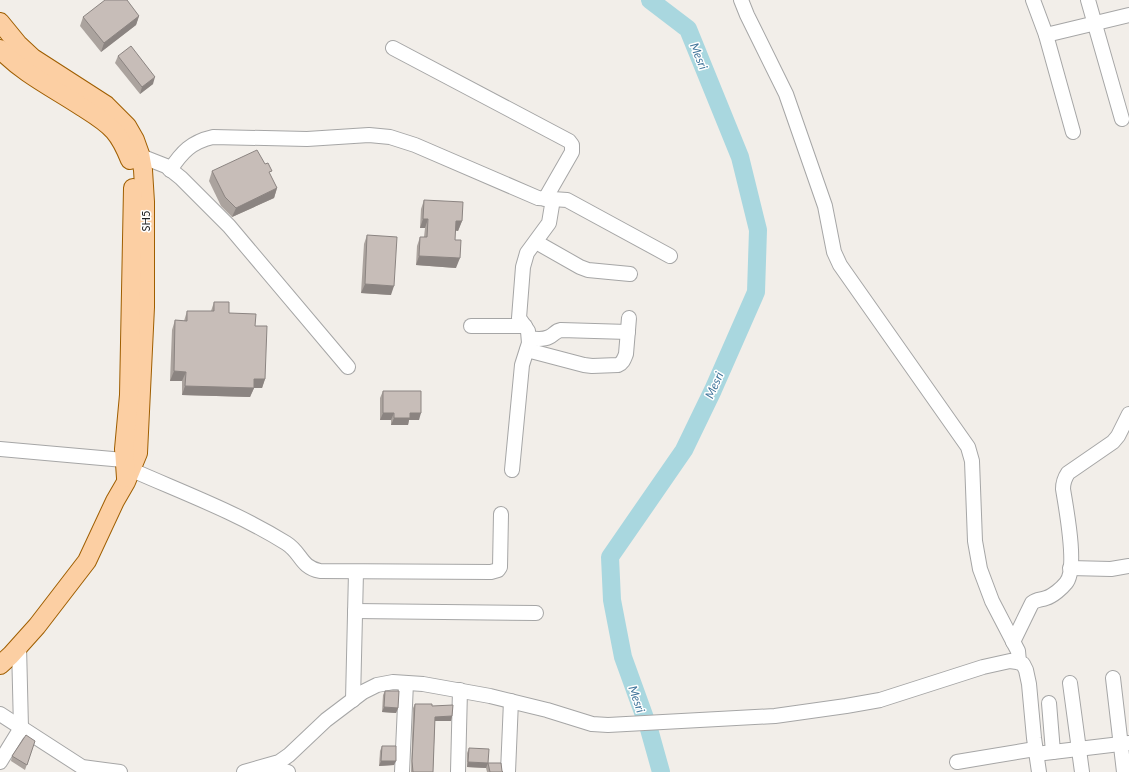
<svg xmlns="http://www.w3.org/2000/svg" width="1129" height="772" viewBox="0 0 1129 772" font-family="Lato,sans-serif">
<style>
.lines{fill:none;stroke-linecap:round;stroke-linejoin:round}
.river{stroke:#a9d7df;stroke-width:18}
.minor-casing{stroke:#a6a6a6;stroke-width:16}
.major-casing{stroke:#9f5e00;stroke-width:20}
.minor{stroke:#fff;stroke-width:14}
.major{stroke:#fccfa3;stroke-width:18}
.wall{fill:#aba39e}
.shaded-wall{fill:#8b8481}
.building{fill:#c7bdb8;stroke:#8b8481}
.labels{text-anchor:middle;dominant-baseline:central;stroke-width:3;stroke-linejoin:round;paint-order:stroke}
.street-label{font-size:11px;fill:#222;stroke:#fff}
.water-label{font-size:12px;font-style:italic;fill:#43769b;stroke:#fff}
</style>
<rect width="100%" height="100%" fill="#f2eee9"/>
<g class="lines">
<polyline class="river" points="650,0 688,29 740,157 758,230 756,292 713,390 684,450 610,557 612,600 623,657 649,729 661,772"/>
<g class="minor-casing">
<g id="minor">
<polyline points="741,0 747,15 786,94 825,206 834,252 840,265 968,447 972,461 975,541 980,569 992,601 1018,651 1019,662"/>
<polyline points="1033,0 1046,35 1073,132"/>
<polyline points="1088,0 1122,119"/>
<polyline points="1046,35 1129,15"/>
<polyline points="393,48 569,141 572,145 572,152 545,199"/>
<polyline points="133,153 166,166 181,178 229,226 348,367"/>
<path d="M 170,170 C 182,152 191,142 213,137 L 307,139 L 369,135 L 390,137 L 415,145 L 538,198 L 567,200 L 670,256"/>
<polyline points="536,242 580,267 588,270 630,274"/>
<polyline points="471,326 525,326"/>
<path d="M 529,338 C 535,339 543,340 549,337 C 554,335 555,331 561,330 L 628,332"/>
<path d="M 527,350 L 584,365 L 592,366 L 618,365 C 623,363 624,359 626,354 L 629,318"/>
<polyline points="0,449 135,461"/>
<path d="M 132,470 C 184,493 238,513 286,543 C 302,553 300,567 320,571 L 491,572 L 498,570 L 500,567 L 501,514"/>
<polyline points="512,470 522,365 529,343 528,331 519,318 523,267 527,253 549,223 553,199"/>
<polyline points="1070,568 1111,569 1129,566"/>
<polyline points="355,611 536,613"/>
<path d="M 1013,642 L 1032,603 C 1037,599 1041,600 1046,598 C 1053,596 1062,588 1066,583 C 1078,569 1066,508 1063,489 C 1063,483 1064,479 1068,473 L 1113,442 L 1118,436 L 1129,414"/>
<polyline points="1113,678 1124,772"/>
<polyline points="1070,683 1082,772"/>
<polyline points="353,700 356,572"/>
<polyline points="1049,703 1053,752"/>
<polyline points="0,714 82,767 120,772"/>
<polyline points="1036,754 1129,743"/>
<polyline points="0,762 21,728 19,646"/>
<polyline points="957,762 1035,749"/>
<polyline points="267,766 288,772"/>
<polyline points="244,772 279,762 289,755 326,720 363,692 377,685 393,682 423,684 490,696 547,710 592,724 608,725 775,716 846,706 880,700 983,667 1010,661 1017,662 1023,664 1026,670 1029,684 1034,738 1039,772"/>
<polyline points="402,772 406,683"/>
<polyline points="458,772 460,690"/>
<polyline points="508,772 511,701"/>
</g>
</g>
<g class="major-casing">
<g id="major">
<polyline points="0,22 18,44 33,58 106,105 127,126 135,140 140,154 143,170 145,202 145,307 138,453 126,482 115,501 87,561 37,626 11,655 0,665"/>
<path d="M 0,49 C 22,73 55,89 82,107 C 93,114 105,121 114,131 C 121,139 126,150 130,160"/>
<polyline points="126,478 124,449 129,395 133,188"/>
</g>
</g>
<use href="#minor" class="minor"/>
<use href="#major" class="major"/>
</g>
<g class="wall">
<polygon points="139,16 136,25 101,52 80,26 83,17"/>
<polygon points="118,56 153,84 140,94 115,63"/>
<polygon points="212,171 270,175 277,188 274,198 232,217 221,206 209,181"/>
<polygon points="424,200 462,221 458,231 455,230 455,240 456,268 416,265 417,246 420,237 424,237 425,228 420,228 421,209"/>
<polygon points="367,235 391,295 361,293 364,244"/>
<polygon points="214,302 229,313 255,326 265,379 262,388 254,388 250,397 182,395 182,381 170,381 172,330 175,320 184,321 187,311 211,311"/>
<polygon points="383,391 419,420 409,420 408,425 391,425 391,420 380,420 380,398"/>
<polygon points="385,691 398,708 396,713 382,712 383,695"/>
<polygon points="415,704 432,706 452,716 451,721 435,721 433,772 411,772 413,708"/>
<polygon points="35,741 25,770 11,761 12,756"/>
<polygon points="382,746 394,765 379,766 380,751"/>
<polygon points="469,748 488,763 503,772 487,772 486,768 467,767 467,753"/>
</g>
<g class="shaded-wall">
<polygon points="139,16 136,25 101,52 104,43"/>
<polygon points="155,77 153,84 140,94 142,87"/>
<polygon points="277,188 274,198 232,217 236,208"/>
<polygon points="423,219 428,219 425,228 420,228"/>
<polygon points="456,221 462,221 458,231 452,230"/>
<polygon points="419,256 460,258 456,268 416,265"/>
<polygon points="365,284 394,286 391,295 361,293"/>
<polygon points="174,371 186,372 182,381 170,381"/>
<polygon points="254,379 265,379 262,388 250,388"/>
<polygon points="185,386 254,388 250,397 182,395"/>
<polygon points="383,413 394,413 391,420 380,420"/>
<polygon points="410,413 421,413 419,420 409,420 408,425 391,425 394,418"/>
<polygon points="384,707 398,708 396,713 382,712"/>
<polygon points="452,716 451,721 433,721 435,717"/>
<polygon points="381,761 396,761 394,765 379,766"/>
<polygon points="468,762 488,763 486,768 467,767"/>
</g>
<g class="building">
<polygon points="105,0 127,0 139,16 104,43 83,17"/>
<polygon points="131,46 155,77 142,87 118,56"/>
<polygon points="257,150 265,164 268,163 272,171 269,172 277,188 236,208 225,197 212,171"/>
<polygon points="424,200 463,202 462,221 456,221 455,240 461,240 460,258 419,256 420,237 427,237 428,219 423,219"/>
<polygon points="367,235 397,237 394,286 365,284"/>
<polygon points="214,302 229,302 229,313 256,314 255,326 267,326 265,379 254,379 254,388 185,386 186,372 174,371 175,320 187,321 187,311 214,311"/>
<polygon points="383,391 421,391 421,413 410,413 410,418 394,418 394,413 383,413"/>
<polygon points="385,691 399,691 398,708 384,707"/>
<polygon points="415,704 432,704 432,706 453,705 452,716 435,717 433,772 413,772 412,761"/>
<polygon points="26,735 35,741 27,765 12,756"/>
<polygon points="382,746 396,746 396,761 381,761"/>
<polygon points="469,748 489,749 488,763 501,763 502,771 503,772 490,772 488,763 468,762"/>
</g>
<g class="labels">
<g class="street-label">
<text transform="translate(145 221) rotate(-90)">SH5</text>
</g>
<g class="water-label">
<text transform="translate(699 56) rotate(68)">Mesri</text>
<text transform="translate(714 385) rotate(-66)">Mesri</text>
<text transform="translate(637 699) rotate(71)">Mesri</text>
</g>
</g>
</svg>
